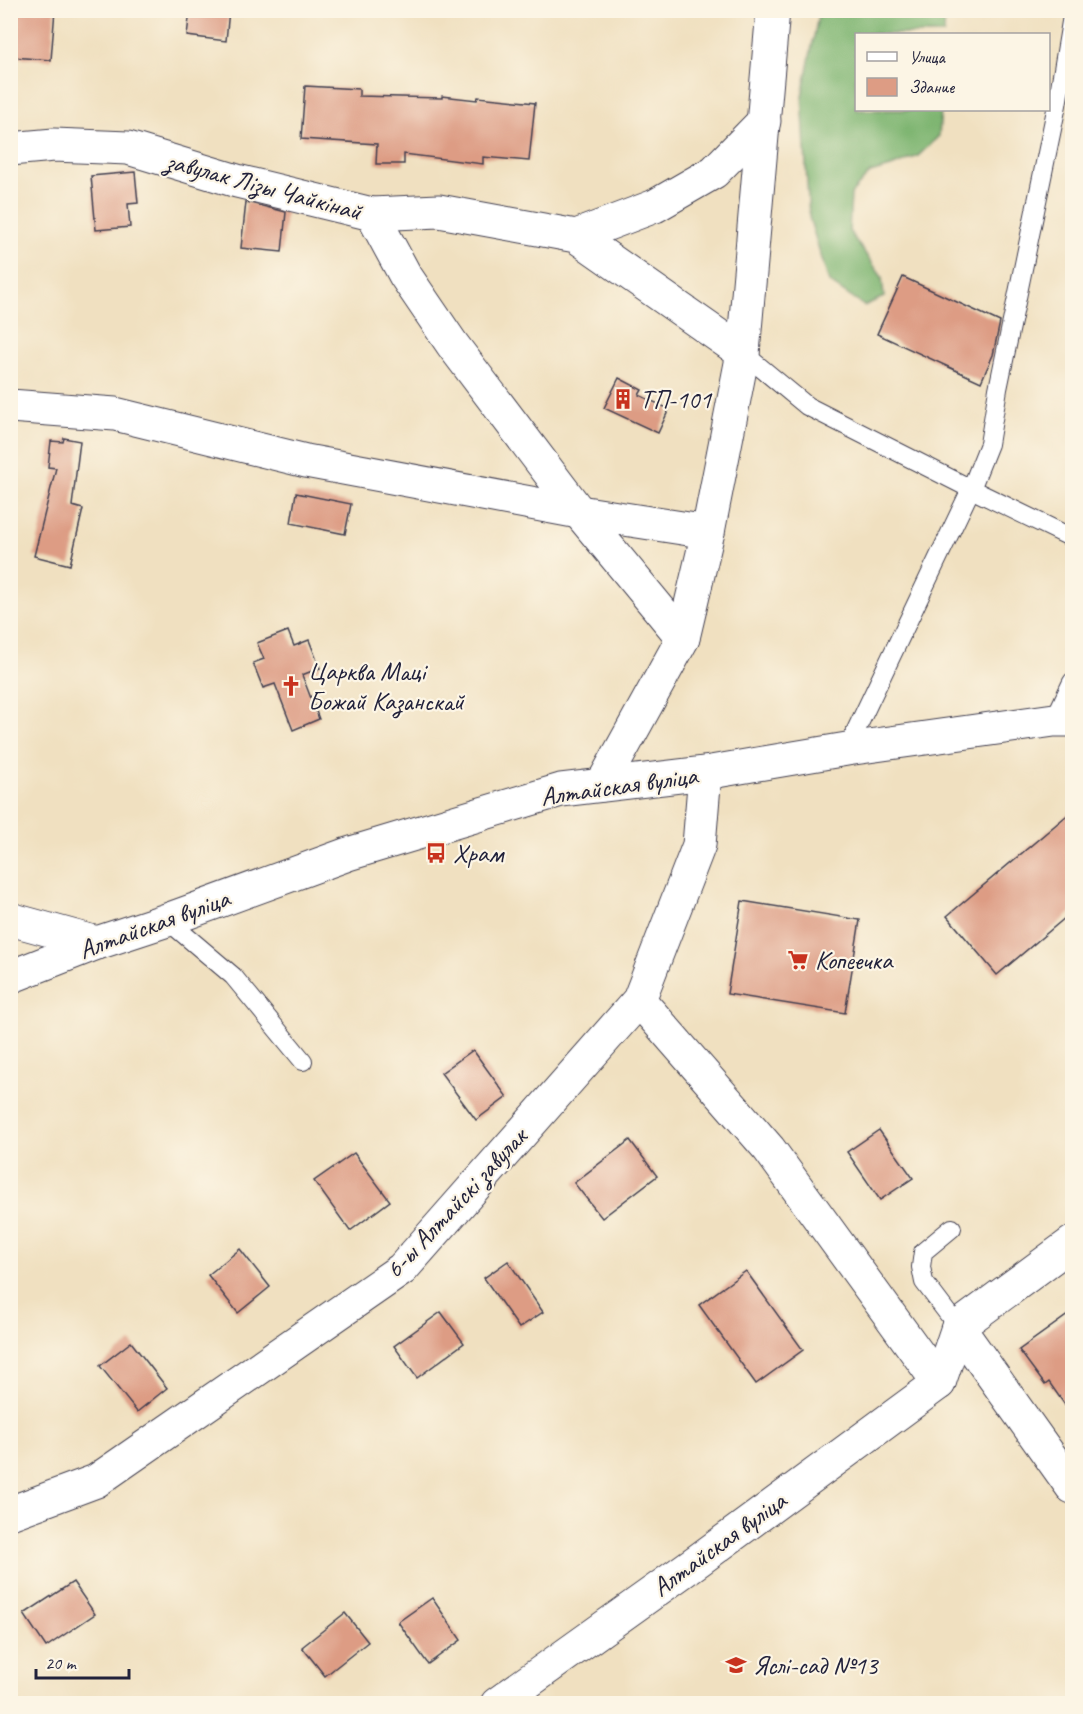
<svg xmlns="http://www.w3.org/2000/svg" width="1083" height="1714" viewBox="0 0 1083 1714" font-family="Caveat,sans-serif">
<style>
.forest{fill:#7eb571;stroke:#506c56;stroke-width:1.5}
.building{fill:#dd9c84}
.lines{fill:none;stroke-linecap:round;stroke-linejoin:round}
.service-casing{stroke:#413e4f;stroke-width:20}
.minor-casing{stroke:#413e4f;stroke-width:35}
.secondary-casing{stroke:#413e4f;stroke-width:35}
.service{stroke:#fff;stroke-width:18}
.minor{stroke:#fff;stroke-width:33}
.secondary{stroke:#fff;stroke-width:33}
.labels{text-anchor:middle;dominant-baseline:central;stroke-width:4.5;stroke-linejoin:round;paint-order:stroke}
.street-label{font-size:26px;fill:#22223b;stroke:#fcf5e5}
.poi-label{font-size:26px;fill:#22223b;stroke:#fcf5e5;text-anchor:start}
</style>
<rect width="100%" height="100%" fill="#fcf5e5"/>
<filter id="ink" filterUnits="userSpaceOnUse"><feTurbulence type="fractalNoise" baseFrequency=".0167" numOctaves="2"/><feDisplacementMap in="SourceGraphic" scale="12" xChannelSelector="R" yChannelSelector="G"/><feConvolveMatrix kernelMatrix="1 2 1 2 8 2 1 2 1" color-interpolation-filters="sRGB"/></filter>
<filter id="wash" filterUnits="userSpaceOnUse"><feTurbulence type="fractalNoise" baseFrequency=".008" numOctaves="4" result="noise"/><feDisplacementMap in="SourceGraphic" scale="24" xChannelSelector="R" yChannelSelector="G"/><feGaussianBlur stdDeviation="1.35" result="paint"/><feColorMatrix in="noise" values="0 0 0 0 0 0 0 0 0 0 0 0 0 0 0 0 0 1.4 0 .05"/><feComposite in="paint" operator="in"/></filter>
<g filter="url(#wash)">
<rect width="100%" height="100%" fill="#f0e0c0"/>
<polygon class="forest" points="819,11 945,11 944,34 856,34 856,110 941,110 939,136 918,156 891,167 870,173 851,194 849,231 882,277 884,297 864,306 829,282 809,217 802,96"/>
<g id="blocks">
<g class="building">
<polygon points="15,10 55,10 51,60 12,57"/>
<polygon points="190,10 229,10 226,41 187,36"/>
<polygon points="305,86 359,89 359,96 442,98 442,96 477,100 478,97 535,103 529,161 483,157 483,164 404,154 404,164 376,164 377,144 301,139"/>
<polygon points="135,172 138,203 128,204 130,227 96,230 91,176"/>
<polygon points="246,202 286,212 282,252 241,248"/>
<polygon points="903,277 1000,322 993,355 981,382 877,334"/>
<polygon points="619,378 642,390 639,395 669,409 658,433 604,408"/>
<polygon points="64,438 80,441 72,506 83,509 70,565 34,556 56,468 48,467 51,441 63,442"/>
<polygon points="296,493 351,504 345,534 291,523"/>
<polygon points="288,631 294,646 309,640 320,668 302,675 319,719 293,730 275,684 263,688 253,663 264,659 257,643"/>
<polygon points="1072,811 1072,912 997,975 947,916"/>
<polygon points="742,901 860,920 845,1013 727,994"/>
<polygon points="473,1050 507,1097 476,1120 441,1073"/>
<polygon points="879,1130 913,1178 880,1200 847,1152"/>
<polygon points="630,1140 657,1176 602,1218 574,1183"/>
<polygon points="354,1153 390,1201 350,1231 314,1181"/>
<polygon points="240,1249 270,1287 238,1313 208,1275"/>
<polygon points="508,1261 543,1312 519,1328 484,1278"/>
<polygon points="746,1271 803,1350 756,1384 699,1305"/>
<polygon points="441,1312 464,1343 417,1378 394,1346"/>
<polygon points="1072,1312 1072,1415 1049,1382 1045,1385 1019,1350"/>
<polygon points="131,1342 167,1388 137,1412 100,1366"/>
<polygon points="73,1582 95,1614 46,1647 24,1614"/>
<polygon points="432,1598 461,1640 428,1664 398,1622"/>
<polygon points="345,1613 368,1642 325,1676 302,1647"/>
</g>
</g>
</g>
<g filter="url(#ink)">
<use href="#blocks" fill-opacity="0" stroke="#413e4f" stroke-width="1.5"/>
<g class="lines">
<g class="service-casing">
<g id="service">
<polyline points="743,353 807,406 971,489 1072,538"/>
<polyline points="1054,720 1072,682"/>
<polyline points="847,749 971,489 989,444 998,389 1057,105 1072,16"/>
<polyline points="167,920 233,976 303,1061"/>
<polyline points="952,1228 923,1252 921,1267 924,1282 958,1327"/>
</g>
</g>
<g class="minor-casing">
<g id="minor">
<polyline points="10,149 54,145 128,148 237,181 372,214 405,275 452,344 579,512 306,461 115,414 10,406"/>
<polyline points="372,214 439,211 576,236 743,353"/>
<polyline points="576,236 655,206 714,172 764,121"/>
<polyline points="683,638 579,512 708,532"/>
<polyline points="602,785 683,638 708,532 743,353 773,10"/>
<polyline points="10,919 97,943"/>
<polyline points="639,1000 769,1149 939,1383"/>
<polyline points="958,1327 1072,1487"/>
<polyline points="10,1513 96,1481 402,1269 639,1000 699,845 705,773"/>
<polyline points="497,1704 700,1559 939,1383 958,1327 1072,1243"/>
</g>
</g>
<g class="secondary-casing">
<polyline id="secondary" points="10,977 97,943 167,920 348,854 561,790 705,773 847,749 1054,720 1072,720"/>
</g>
<use href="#service" class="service"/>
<use href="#minor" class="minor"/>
<use href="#secondary" class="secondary"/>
</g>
</g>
<defs>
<g id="building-bare" transform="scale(1.62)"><path d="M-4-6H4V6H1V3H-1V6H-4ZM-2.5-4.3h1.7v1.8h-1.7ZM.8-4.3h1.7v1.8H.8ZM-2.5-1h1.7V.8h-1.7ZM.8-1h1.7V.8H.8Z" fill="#c8321e" stroke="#fcf5e5" stroke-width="2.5" paint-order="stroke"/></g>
<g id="church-bare" transform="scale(1.62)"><path d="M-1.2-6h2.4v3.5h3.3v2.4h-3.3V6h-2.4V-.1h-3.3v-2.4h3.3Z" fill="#c8321e" stroke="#fcf5e5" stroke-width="2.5" paint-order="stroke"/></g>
<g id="bus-bare" transform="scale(1.62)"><path d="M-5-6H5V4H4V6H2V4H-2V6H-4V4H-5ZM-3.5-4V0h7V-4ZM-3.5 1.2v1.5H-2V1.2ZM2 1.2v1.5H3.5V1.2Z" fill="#c8321e" stroke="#fcf5e5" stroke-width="2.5" paint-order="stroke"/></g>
<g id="supermarket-bare" transform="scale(1.62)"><path d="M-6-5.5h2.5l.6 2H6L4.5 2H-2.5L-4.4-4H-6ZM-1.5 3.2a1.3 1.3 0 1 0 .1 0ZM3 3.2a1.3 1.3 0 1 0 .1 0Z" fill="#c8321e" stroke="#fcf5e5" stroke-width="2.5" paint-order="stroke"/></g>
<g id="school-bare" transform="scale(1.62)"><path d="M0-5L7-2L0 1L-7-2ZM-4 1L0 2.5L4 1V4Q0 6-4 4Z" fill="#c8321e" stroke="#fcf5e5" stroke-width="2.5" paint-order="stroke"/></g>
</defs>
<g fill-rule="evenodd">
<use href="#building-bare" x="623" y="399"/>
<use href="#church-bare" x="291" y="686"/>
<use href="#bus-bare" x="436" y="853"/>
<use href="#supermarket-bare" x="798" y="960"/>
<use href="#school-bare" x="736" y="1665"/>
</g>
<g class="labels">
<g class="street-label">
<text transform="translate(264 186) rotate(15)">завулак Лізы Чайкінай</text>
<text transform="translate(619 786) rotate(-8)">Алтайская вуліца</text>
<text transform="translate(154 924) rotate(-20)">Алтайская вуліца</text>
<text transform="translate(456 1203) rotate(-47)">6-ы Алтайскі завулак</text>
<text transform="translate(719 1544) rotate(-36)">Алтайская вуліца</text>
</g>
<g class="poi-label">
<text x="640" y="399">ТП-101</text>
<text x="308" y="671">Царква Маці<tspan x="308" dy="30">Божай Казанскай</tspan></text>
<text x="453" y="853">Храм</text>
<text x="815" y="960">Копеечка</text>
<text x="753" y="1665">Яслі-сад №13</text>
</g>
</g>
<rect width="1083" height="1714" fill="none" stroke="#fcf5e5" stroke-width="36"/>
<rect x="855" y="33" width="195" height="78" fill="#fcf5e5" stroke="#a5a1a1" stroke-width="1.5"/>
<rect x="867" y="52" width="30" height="9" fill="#ffffff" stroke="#a5a1a1" stroke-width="1.5"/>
<text x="909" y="63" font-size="18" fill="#22223b">Улица</text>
<rect x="867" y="78" width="30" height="18" fill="#dd9c84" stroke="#a5a1a1" stroke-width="1.5"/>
<text x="909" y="93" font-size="18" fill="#22223b">Здание</text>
<path d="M36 1669v9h93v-9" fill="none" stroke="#22223b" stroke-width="3"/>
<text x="45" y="1669" font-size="18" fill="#22223b" stroke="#fcf5e5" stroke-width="4.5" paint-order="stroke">20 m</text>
</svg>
